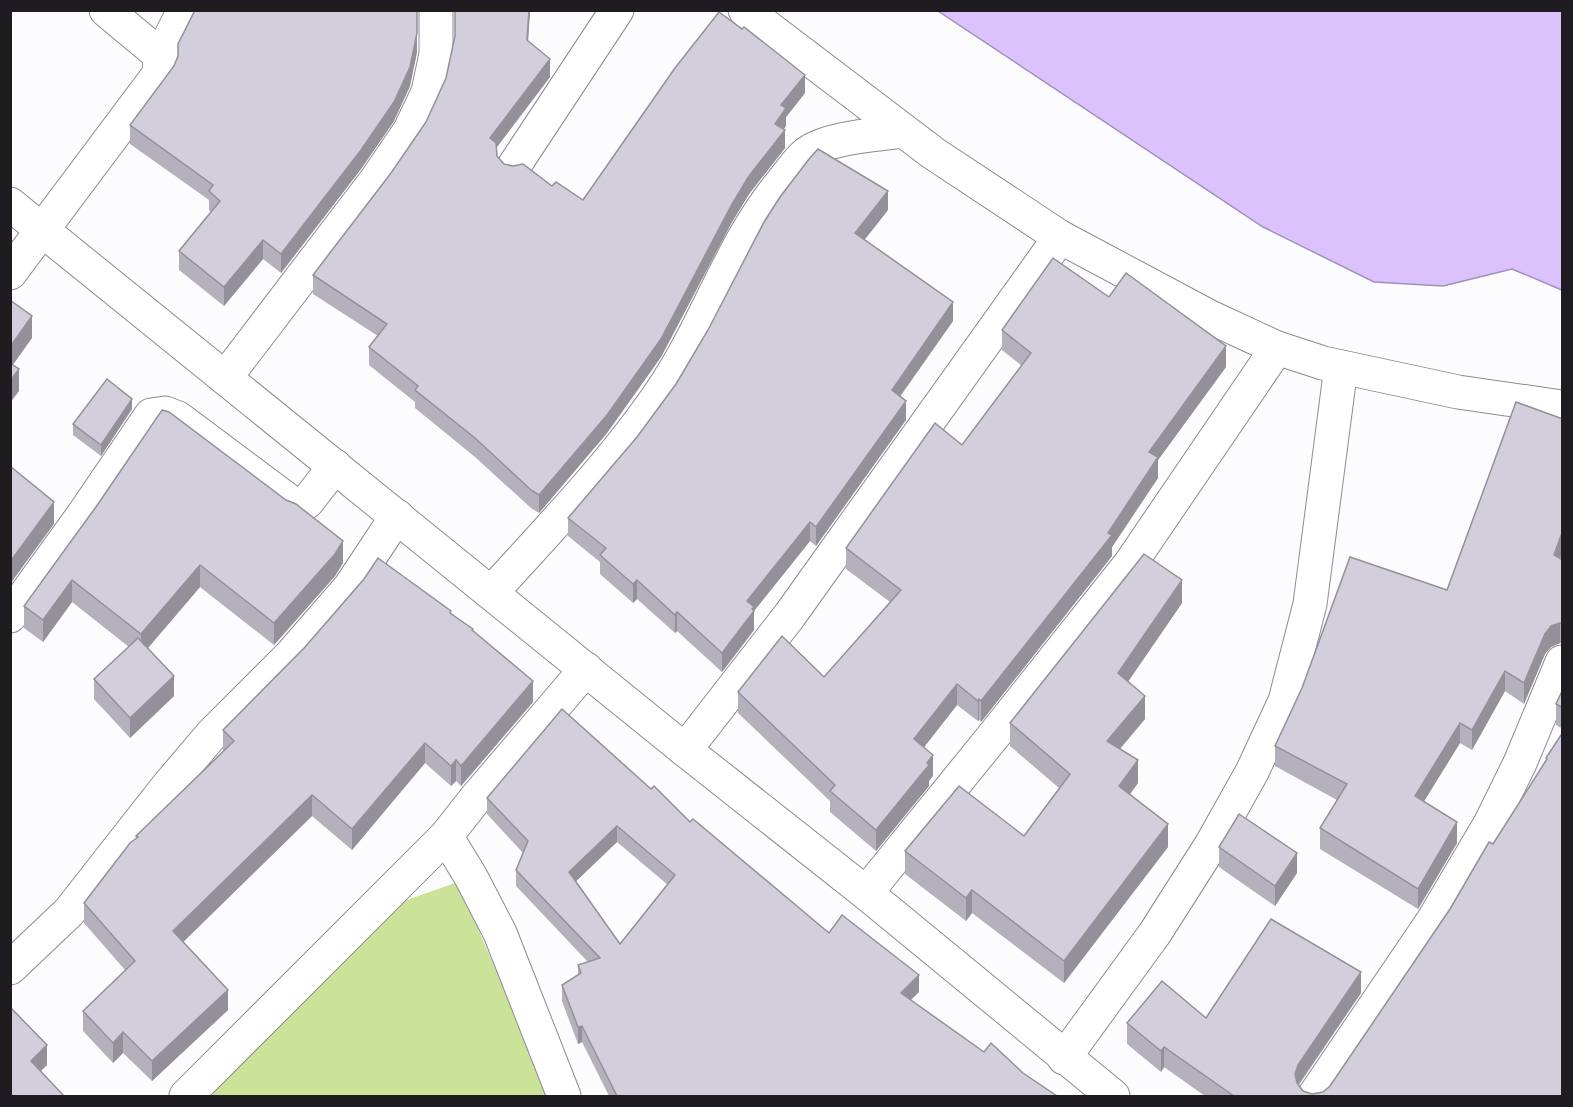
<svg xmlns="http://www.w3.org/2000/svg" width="1573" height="1107" viewBox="0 0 1573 1107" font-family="Overpass,sans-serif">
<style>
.green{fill:#cbe299}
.water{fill:#dbc2fc;stroke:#a290ba;stroke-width:1.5}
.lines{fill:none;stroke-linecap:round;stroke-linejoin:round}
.minor-casing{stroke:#8e8995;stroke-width:35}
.minor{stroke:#fff;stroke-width:33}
.wall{fill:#b5b1bc;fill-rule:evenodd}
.shaded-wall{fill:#949099}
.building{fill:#d3cedb;stroke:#949099;stroke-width:1.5;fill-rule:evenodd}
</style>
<rect width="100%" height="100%" fill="#fcfbfd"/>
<polygon class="green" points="458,882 550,1096 207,1096 384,908"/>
<polygon class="water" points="938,11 1562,11 1562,290 1512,269 1443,286 1374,282 1263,227"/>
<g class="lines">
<g class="minor-casing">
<g id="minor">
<polyline points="745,10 933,153 1060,237 1210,317 1277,348 1323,363 1458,392 1562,407"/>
<polyline points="160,58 184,10"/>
<polyline points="514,166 617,10"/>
<polyline points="10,204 685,750 866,893 1113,1096"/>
<polyline points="10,273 159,74 160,58 154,50 106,10"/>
<polyline points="225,378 376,180 410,130 428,92 436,54 436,10"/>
<path d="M 491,593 C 550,528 612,464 661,392 C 707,325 730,244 783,181 C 790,172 798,160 807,153 C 829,137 876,135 903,131"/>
<polyline points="10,616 83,515 151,415 165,413 178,418 297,507 307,502 335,466"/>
<polyline points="685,750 790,615 1060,237"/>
<polyline points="446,836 471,877 500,933 564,1096"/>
<polyline points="866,893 995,734 1130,564 1277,348"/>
<polyline points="10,968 69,912 167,787 212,734 291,655 350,587 397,516"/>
<polyline points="1064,1058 1155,933 1211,845 1252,772 1285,701 1310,604 1341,367"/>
<polyline points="186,1096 446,836 476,798 586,669"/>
<polyline points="1314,1096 1434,919 1490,824 1520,763 1562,662"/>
</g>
</g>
<use href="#minor" class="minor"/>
</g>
<g class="wall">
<polygon points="455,10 530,10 528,41 550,77 497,147 497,156 504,164 583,200 805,93 786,117 786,126 783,129 785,148 749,194 732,222 661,357 607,433 539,513 531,508 475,457 415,408 415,402 369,365 369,347 378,336 313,294 313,275 391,173 426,122 446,78 455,36"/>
<polygon points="417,52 410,86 394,121 361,169 281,273 263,259 224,306 179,270 179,251 211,212 209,210 209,200 130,144 130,125 174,66"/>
<polygon points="888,210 864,240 953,321 900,396 906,420 816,546 810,541 754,611 754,630 722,672 677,631 675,633 637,599 633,603 600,574 600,562 568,536 568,518"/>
<polygon points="1109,297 1226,367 1158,460 1158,478 1112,547 1112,556 981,722 979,720 978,721 957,705 924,747 933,776 929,781 929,786 876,851 830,812 830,801 738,713 738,692 824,677 890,602 846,569 846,548 962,445 1022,366 1002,350 1002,330"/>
<polygon points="132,409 101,456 73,435 73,424"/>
<polygon points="1563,419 1563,551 1560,558 1563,560 1563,644 1560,643 1551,647 1545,654 1524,704 1505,691 1472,750 1460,743 1424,801 1457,843 1418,909 1320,849 1320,828 1337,800 1275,766 1275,746 1447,590"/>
<polygon points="98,504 343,563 335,576 274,645 200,587 148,648 174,696 130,738 94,699 94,679 129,647 72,602 43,642 24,628 24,606"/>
<polygon points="1182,603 1128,682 1145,719 1120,749 1138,783 1130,794 1168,847 1064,983 972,913 966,921 905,874 905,851 1024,836 1059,788 1010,746 1010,723"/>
<polygon points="451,613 473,631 533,702 461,786 456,781 451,786 425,763 352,850 312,816 183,942 228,1010 152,1081 123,1053 113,1063 83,1031 83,1011 125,970 84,923 84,903 136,838 136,836 223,751 223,730"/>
<polygon points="1563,689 1563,729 1556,725 1556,704"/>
<polygon points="1563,732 1563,1096 1205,1096 1164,1067 1161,1072 1127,1044 1127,1023 1206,1018 1361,993 1299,1085 1303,1091 1312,1094 1323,1092 1330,1086 1450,909 1493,844 1546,761 1546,758"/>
<path d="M 651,789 L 690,822 L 829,933 L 919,992 L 911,1000 L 984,1052 L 1023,1073 L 1057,1096 L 609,1096 L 582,1042 L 578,1044 L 562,1001 L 562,985 L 578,975 L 578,965 L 588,962 L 516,886 L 516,870 L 523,853 L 487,814 L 487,798 ZM 617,842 L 668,885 L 620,944 L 576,881 Z"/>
<polygon points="1219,847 1297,873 1275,906 1219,867"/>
</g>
<g class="shaded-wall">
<polygon points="529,10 530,10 527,58 527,40"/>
<polygon points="417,33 417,52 410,86 394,121 361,169 281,273 281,254"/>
<polygon points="550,59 550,77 490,156 490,138"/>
<polygon points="805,75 805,93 786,117 786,126 775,142 775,124 781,105"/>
<polygon points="785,130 785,148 749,194 732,222 661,357 607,433 539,513 539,495 749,176"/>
<polygon points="888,191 888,210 855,252 855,233"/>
<polygon points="263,240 263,259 224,306 224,287"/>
<polygon points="953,302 953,321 892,408 892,390"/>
<polygon points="32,316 32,338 10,369 10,347"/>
<polygon points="1226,346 1226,367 1158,460 1158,478 1112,547 1112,556 981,722 981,701 1108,533 1149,452"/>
<polygon points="19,369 19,391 10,403 10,381"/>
<polygon points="132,399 132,409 101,456 101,445"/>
<polygon points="906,401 906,420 816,546 816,527"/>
<polygon points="54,502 54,524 10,584 10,562"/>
<polygon points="810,522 810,541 754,611 754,630 722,672 722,653 747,601"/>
<polygon points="1563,530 1563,551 1554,575 1554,555"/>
<polygon points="343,541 343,563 335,576 274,645 274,623"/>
<polygon points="200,565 200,587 141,656 141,634"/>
<polygon points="72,580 72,602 43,642 43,620"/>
<polygon points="637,580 637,599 633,603 633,584"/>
<polygon points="1182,580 1182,603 1118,696 1118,673"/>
<polygon points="677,612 677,631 675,633 675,615"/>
<polygon points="1560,623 1560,643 1551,647 1545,654 1524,704 1524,683 1545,634 1551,626"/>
<polygon points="1505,671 1505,691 1472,750 1472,730"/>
<polygon points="174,676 174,696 130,738 130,718"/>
<polygon points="533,681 533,702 461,786 461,766"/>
<polygon points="957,684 957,705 914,760 914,739"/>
<polygon points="1145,696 1145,719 1107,764 1107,741"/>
<polygon points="979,699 979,720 978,721 978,701"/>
<polygon points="1460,723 1460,743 1415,816 1415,796"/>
<polygon points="425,743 425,763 352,850 352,829"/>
<polygon points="933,755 933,776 929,781 929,786 876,851 876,830"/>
<polygon points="456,760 456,781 451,786 451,766"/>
<polygon points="1138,760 1138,783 1119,809 1119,786"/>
<polygon points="312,795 312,816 173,952 173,931"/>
<polygon points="1457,822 1457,843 1418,909 1418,889"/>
<polygon points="1168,824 1168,847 1064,983 1064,961"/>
<polygon points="617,826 617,842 569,888 569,872"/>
<polygon points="1297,853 1297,873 1275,906 1275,886"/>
<polygon points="972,890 972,913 966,921 966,898"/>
<polygon points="1361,972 1361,993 1298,1085 1295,1094 1295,1074 1298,1065"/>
<polygon points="919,975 919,992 901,1009 901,993"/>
<polygon points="228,990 228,1010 152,1081 152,1061"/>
<polygon points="582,1026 582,1042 578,1044 578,1027"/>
<polygon points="123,1032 123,1053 113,1063 113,1043"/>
<polygon points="47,1045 47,1065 31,1081 31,1061"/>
<polygon points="1164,1047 1164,1067 1161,1072 1161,1051"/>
</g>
<g class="building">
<polygon points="195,10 417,10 417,33 410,67 394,102 361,150 281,254 263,240 224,287 179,251 220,201 209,191 213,185 130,125 174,66 178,56 178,44"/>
<polygon points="455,10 529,10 527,40 550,59 490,138 496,143 497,156 504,164 513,166 523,164 552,186 556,182 583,200 675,68 719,12 742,29 744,27 805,75 781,105 786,108 775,124 785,130 749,176 732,204 661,339 607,415 539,495 531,490 475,438 415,390 418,386 369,347 387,324 313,275 391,173 426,122 446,78 455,36"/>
<polygon points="818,149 888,191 855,233 953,302 892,390 906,401 816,527 810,522 747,601 754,607 752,609 754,611 722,653 677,612 675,615 637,580 633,584 600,555 606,548 568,518 637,437 676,384 708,330 764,222 780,197 809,159"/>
<polygon points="1053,258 1109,297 1126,273 1226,346 1149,452 1158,457 1108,533 1112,535 981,701 979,699 978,701 957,684 914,739 933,755 927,763 929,765 876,830 830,791 835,785 738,692 782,636 824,677 901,590 846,548 935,423 962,445 1031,353 1002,330"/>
<polygon points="10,300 32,316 10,347"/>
<polygon points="10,363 19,369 10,381"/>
<polygon points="107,379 132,399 101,445 73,424"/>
<polygon points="1516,402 1563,419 1563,530 1554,555 1563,560 1563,623 1560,623 1551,626 1545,634 1524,683 1505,671 1472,730 1460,723 1415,796 1457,822 1418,889 1320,828 1347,784 1275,746 1302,688 1350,557 1447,590"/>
<polygon points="162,410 169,412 286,500 296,504 343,541 335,554 274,623 200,565 141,634 72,580 43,620 24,606 98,504"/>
<polygon points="10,466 54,502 10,562"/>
<polygon points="1144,554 1182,580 1118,673 1145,696 1107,741 1138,760 1119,786 1168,824 1064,961 972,890 966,898 905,851 959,786 1024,836 1070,774 1010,723"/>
<polygon points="378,558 451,611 450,613 473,629 472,630 533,681 461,766 456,760 451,766 425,743 352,829 312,795 173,931 228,990 152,1061 123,1032 113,1043 83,1011 135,961 84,903 130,843 138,837 136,836 234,741 223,730 305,647 364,579"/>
<polygon points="138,638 174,676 130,718 94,679"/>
<polygon points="1563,689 1563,708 1556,704"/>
<path d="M 562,709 L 651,789 L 654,786 L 690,822 L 693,819 L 829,933 L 842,915 L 919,975 L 901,993 L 984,1052 L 991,1043 L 1023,1073 L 1057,1096 L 617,1096 L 582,1026 L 578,1027 L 562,985 L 581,973 L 578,965 L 600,958 L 516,870 L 528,841 L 487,798 ZM 617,826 L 675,875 L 620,944 L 569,872 Z"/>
<polygon points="1563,732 1563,1096 1234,1096 1164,1047 1161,1051 1127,1023 1162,981 1206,1018 1271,919 1361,972 1298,1065 1295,1074 1297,1083 1303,1091 1312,1094 1323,1092 1330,1086 1450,909 1489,842 1493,844 1547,759 1546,758"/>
<polygon points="1239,814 1297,853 1275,886 1219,847"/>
<polygon points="10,1007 47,1045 31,1061 64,1096 10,1096"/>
</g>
<rect width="1573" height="1107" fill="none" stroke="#1e1c21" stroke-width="24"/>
</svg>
